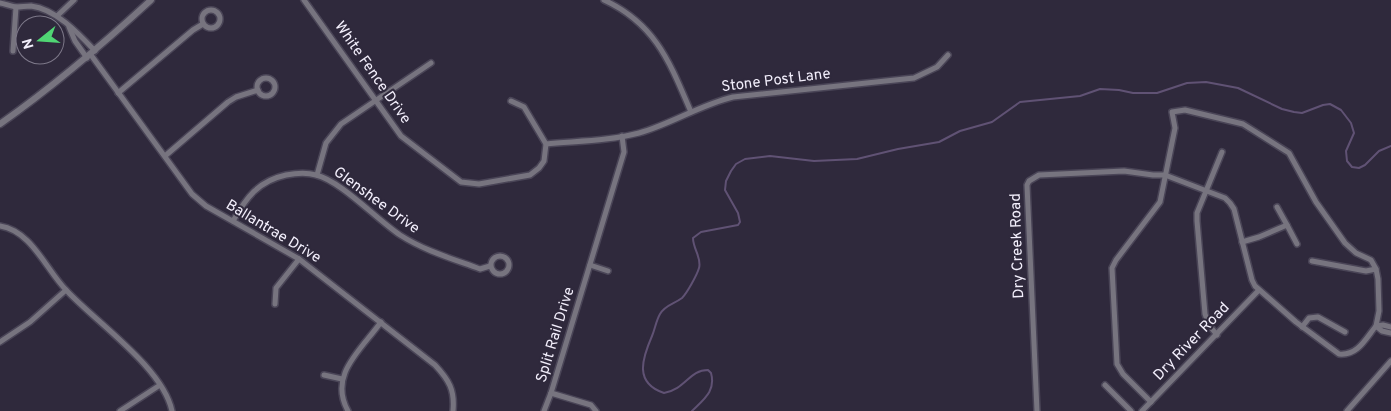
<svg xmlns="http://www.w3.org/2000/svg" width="1391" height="411" viewBox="0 0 1391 411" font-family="Overpass,sans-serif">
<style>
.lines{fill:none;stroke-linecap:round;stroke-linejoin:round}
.stream{stroke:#605274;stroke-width:2}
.minor-casing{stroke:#4a4557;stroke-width:8}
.tertiary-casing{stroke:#4a4557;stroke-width:9}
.minor{stroke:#77747f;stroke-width:5}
.tertiary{stroke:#77747f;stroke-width:6}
.labels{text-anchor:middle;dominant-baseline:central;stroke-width:4;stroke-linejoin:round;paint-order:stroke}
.street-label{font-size:15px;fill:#f3effc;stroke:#2f293c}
</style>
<rect width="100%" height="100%" fill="#2f293c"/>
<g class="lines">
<path class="stream" d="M 692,411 C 704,399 716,391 711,373 L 708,370 C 689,370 686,389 664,393 C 634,383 642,359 652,336 C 655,329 656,321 660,314 C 665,305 674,304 682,298 C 687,293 697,275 699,268 C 702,258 693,249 693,238 L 701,232 L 738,225 L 740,222 L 738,213 L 725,190 L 726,181 L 731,171 L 736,164 L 745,159 L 770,156 L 814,161 L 857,159 L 898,149 L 939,142 L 960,131 L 992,122 L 1020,102 L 1080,96 L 1100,89 L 1119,90 L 1133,93 L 1157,93 L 1187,83 L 1206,82 L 1238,88 L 1282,109 L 1294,112 L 1302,113 L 1323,105 L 1330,104 L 1341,110 L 1351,123 L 1354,133 L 1346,151 L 1347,161 L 1352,167 L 1359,168 L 1365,165 L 1379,151 L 1391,146"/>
<g class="minor-casing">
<g id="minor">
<polyline points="304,0 401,136 461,182 479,184 530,175 539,168 544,161 546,144 524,107 511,101"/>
<path d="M 604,0 C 656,24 670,63 691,112"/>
<path d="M 0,3 C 5,4 10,6 16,7 C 21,7 26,6 31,6 C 56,9 79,34 95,51"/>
<circle cx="211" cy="19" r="9"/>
<polyline points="57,16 74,0"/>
<polyline points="69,27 75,41 87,58"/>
<polyline points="13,51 16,7"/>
<path d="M 91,55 L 192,194 L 206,206 L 299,259 L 435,365 C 449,380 455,390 453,411"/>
<circle cx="266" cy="87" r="9"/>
<polyline points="118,93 193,30 203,24"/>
<path d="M 546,144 C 577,141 609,141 639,133 C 671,124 700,105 733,97 L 914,78 L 937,67 L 948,55"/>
<polyline points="165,156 228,102 236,97 258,90"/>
<polyline points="317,175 326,143 341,124 431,63"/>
<polyline points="1277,207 1287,225"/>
<path d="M 233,221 C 246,198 258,181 286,175 C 296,173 306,172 316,175 C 341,181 376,219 400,235 C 425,251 453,259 480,269 L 490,266"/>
<path d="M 0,226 C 32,231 46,270 67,291 C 97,323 163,368 172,411"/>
<polyline points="1242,242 1259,237 1287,225 1297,244"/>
<circle cx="500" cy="265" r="9"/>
<polyline points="1312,261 1366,271 1376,269"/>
<polyline points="590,265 608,271"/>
<polyline points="275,304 276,288 299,259"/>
<polyline points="1302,327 1309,318 1318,317 1345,332"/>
<polyline points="1217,335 1209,325 1205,314 1197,221 1197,213 1222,152"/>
<polyline points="0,342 30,322 66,290"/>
<polyline points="324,375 342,379"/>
<polyline points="1105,385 1131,411"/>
<polyline points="551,393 591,405 596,411"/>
<polyline points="1151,402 1123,374 1117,364 1112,268 1116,260 1160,202 1175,128 1172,112 1185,110 1243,124 1289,153 1316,202 1345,243 1356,253 1371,260 1376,269 1378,279 1379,311 1376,326 1383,325 1391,327"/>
<polyline points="120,411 160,385"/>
<path d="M 348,411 C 328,375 361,350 381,322"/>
<polyline points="544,411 551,393 624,152 622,136"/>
<path d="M 1037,411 L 1027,185 L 1029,181 L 1039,175 L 1124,171 L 1153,175 L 1165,175 L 1225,198 L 1230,203 L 1234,209 L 1252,280 L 1255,286 L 1296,322 L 1339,354 C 1358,356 1366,338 1376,326 L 1382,331 L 1391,333"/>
<polyline points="1142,411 1259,290"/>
<polyline points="1347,411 1391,361"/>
</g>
</g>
<g class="tertiary-casing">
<path id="tertiary" d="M 0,124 C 54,86 102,45 151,0"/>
</g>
<use href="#minor" class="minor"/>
<use href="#tertiary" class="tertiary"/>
</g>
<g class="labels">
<g class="street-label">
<text transform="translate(372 73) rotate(55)">White Fence Drive</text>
<text transform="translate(776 81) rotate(-7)">Stone Post Lane</text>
<text transform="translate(376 201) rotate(36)">Glenshee Drive</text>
<text transform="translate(273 232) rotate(31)">Ballantrae Drive</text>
<text transform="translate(1018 246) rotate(-92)">Dry Creek Road</text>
<text transform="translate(556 335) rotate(-73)">Split Rail Drive</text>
<text transform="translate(1192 342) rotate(-46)">Dry River Road</text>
</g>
</g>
<g transform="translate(40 40) rotate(253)"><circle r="24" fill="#2f293c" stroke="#7d7889"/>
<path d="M0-4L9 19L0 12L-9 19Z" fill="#50d674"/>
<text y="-8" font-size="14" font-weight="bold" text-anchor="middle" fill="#f3effc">N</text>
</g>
</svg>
